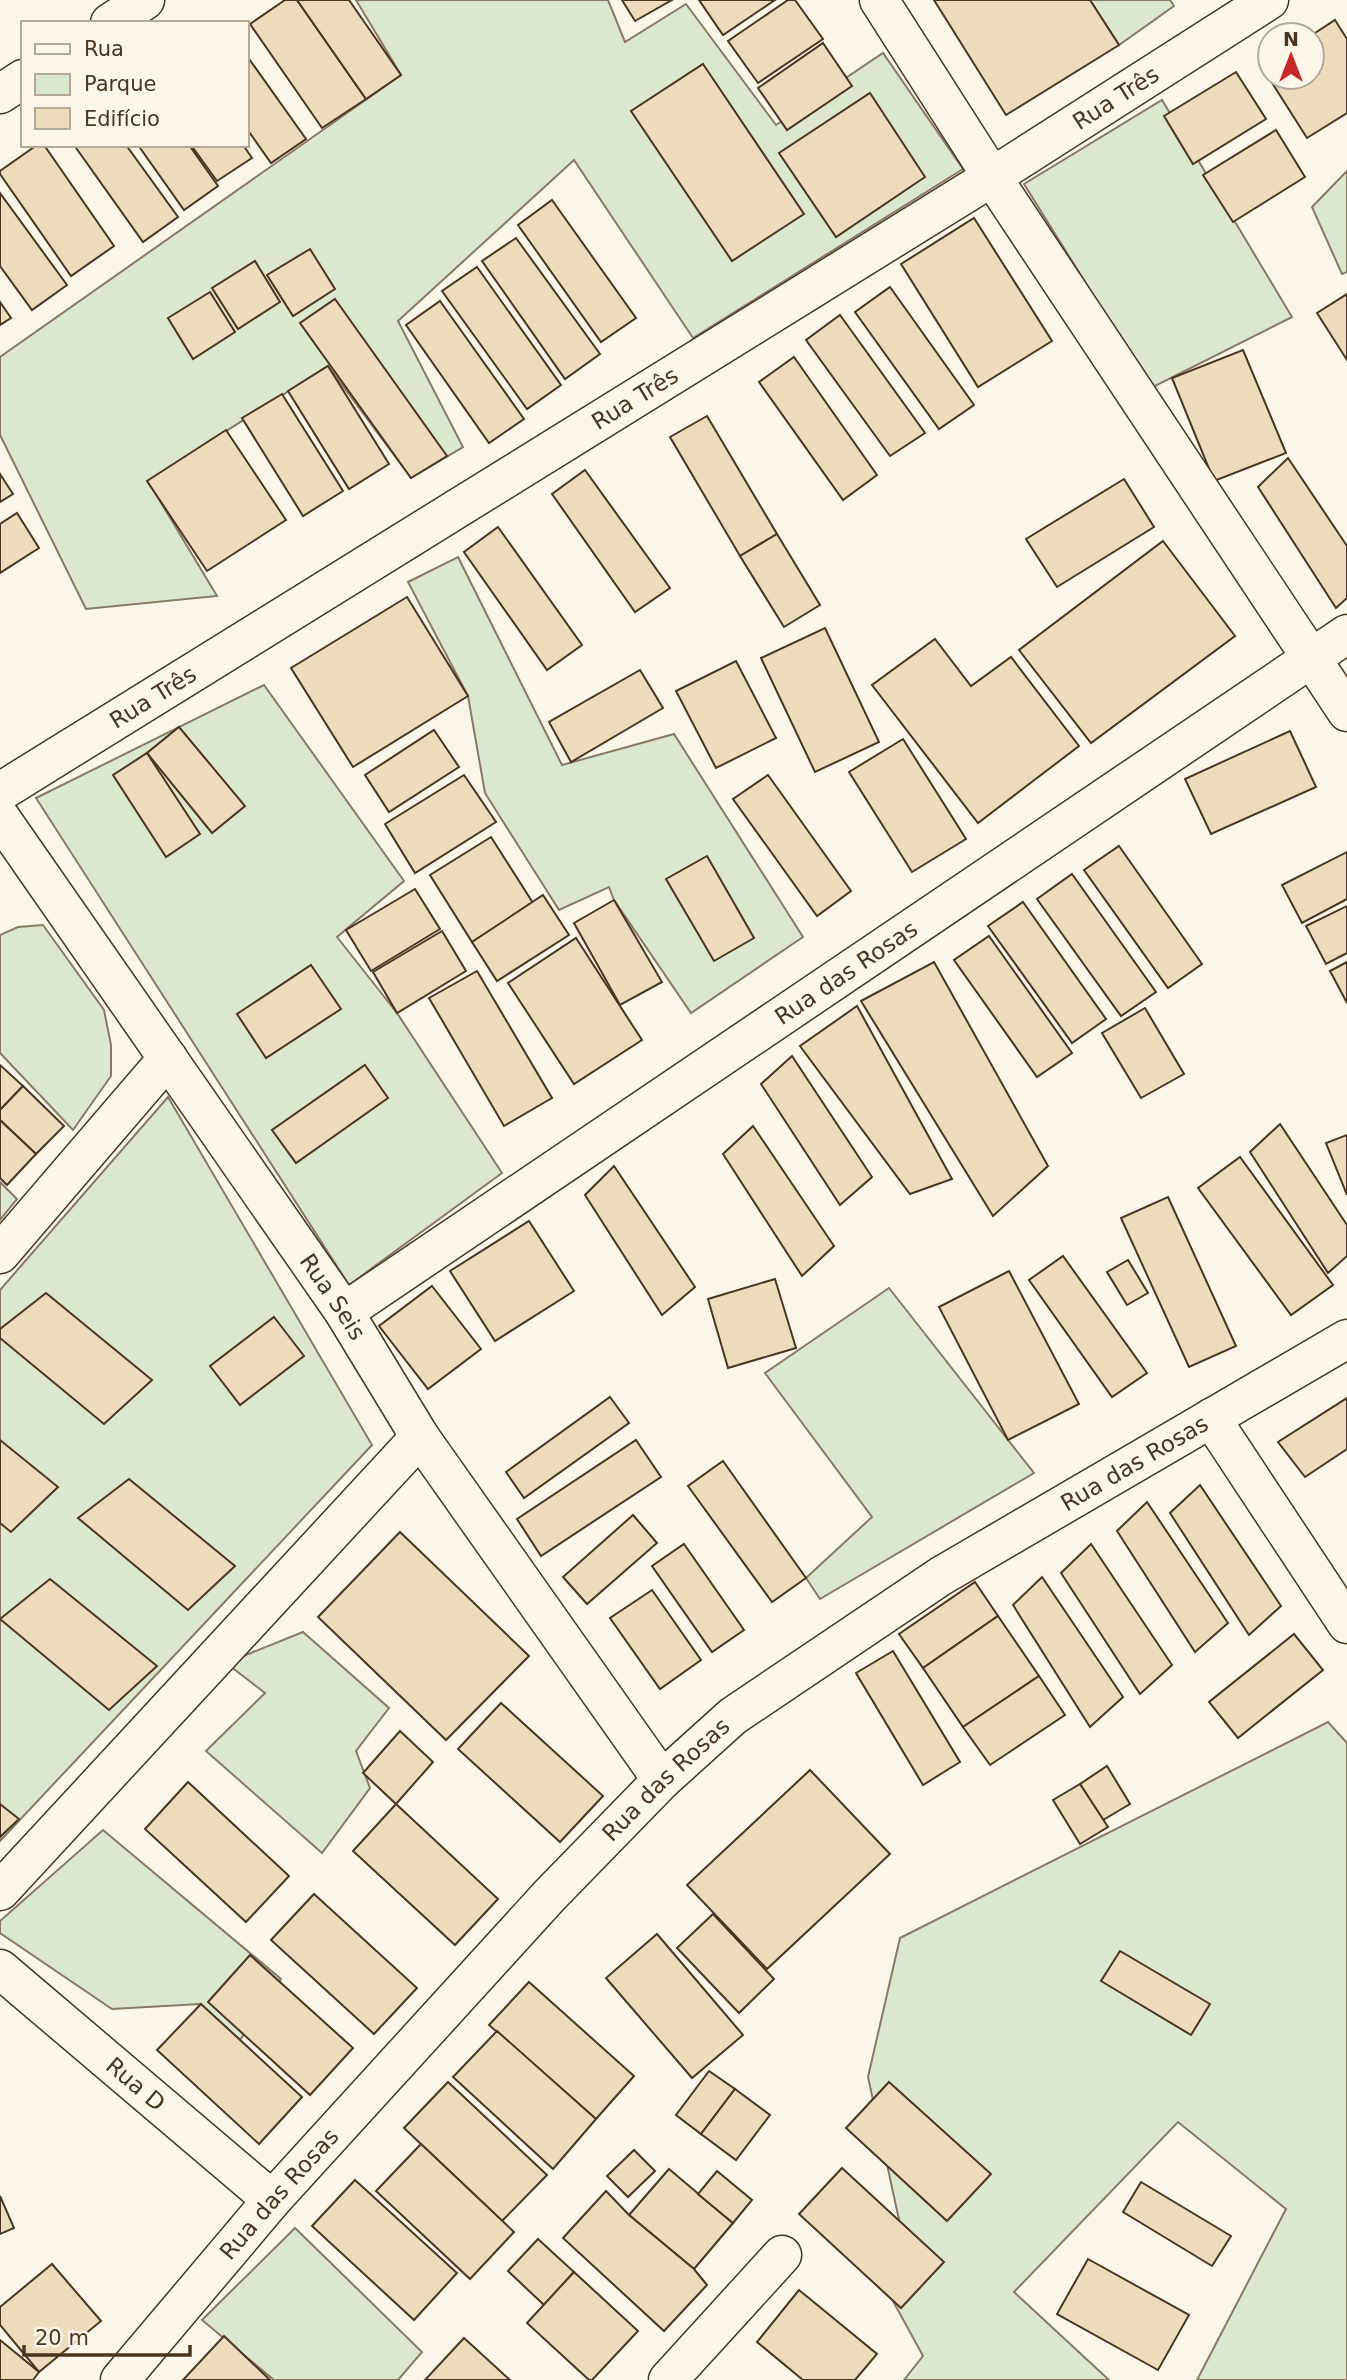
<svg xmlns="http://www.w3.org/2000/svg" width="1347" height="2380" viewBox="0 0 1347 2380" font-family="'DejaVu Sans',sans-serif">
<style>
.green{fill:#dce7d0;stroke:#887966;stroke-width:2}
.building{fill:#ecdcbc;stroke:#4a3520;stroke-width:2}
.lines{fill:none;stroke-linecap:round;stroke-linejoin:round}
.minor-casing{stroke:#4a3520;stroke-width:41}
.minor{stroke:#fbf6e9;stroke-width:38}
.labels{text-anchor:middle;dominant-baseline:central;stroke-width:5;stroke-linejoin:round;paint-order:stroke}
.street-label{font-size:23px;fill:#4a3520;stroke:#fbf6e9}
</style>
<rect width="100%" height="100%" fill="#fbf6e9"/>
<g class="green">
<polygon points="356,0 608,0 625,42 686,4 776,125 883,53 963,169 693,338 574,160 398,321 463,447 411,478 328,366 148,481 217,596 86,609 0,435 0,357 401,75"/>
<polygon points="1090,0 1170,0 1174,6 1119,45"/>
<polygon points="1162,100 1292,317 1151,388 1024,184"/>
<polygon points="1347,171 1347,272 1342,274 1312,207"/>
<polygon points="458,557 562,765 674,734 803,937 691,1013 614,900 609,887 559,910 485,793 468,696 408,582"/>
<polygon points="264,685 404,881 337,937 397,1013 502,1173 349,1285 36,798"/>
<polygon points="43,925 104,1010 111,1045 111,1076 73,1130 0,1053 0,935 18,927"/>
<polygon points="168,1097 372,1445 0,1841 0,1290"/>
<polygon points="0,1182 17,1199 0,1220"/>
<polygon points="889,1288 1034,1473 820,1599 806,1578 872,1517 765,1373"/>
<polygon points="303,1632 389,1708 356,1751 370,1788 322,1853 206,1751 265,1693 226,1663"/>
<polygon points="1328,1722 1347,1743 1347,2380 1197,2380 1286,2209 1178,2122 1014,2292 1109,2380 904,2380 923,2356 881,2279 903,2238 868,2077 900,1938"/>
<polygon points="103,1830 281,1979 240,2040 200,2004 112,2009 0,1933 0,1921"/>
<polygon points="295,2228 422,2352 398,2380 274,2380 202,2320"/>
</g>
<g class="building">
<polygon points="285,0 297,0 366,99 322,128 250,24"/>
<polygon points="297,0 349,0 401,75 366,99"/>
<polygon points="622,0 672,0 635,21"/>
<polygon points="699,0 775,0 723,35"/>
<polygon points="788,0 795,0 823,39 758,83 728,41"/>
<polygon points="934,0 1090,0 1119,45 1006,115"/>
<polygon points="1335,20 1347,39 1347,113 1307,138 1262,67 1270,62 1270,77 1312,77 1312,35"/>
<polygon points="823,43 852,86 787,130 758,88"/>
<polygon points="247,56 306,139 271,163 247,129"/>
<polygon points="703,64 804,214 732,261 631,111"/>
<polygon points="1236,72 1266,119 1193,164 1164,116"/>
<polygon points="870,93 925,177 836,237 779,153"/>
<polygon points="1276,130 1305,177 1233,222 1203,175"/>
<polygon points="37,145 44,145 114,246 71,276 0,174 0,171"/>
<polygon points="74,145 126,145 178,217 143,242"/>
<polygon points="138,145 189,145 218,186 184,210"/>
<polygon points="191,145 243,145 252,158 217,181"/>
<polygon points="0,193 67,285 32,310 0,266"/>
<polygon points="552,200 636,318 601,342 518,225"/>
<polygon points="974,218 1052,341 978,387 901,264"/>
<polygon points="516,238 600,354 565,379 482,261"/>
<polygon points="310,249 335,289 293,316 267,275"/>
<polygon points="255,261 280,302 238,329 212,288"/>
<polygon points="477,267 561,385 527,409 442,291"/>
<polygon points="890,287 974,405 939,429 855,312"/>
<polygon points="210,292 235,332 193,359 168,318"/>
<polygon points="1347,294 1347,360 1317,313"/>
<polygon points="335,299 447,456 411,478 300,323"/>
<polygon points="440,301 524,419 489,443 406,325"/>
<polygon points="0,302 11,318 0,325"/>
<polygon points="840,315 925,433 890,456 806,340"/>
<polygon points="1243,350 1286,453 1214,481 1172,378"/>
<polygon points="794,357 877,475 843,500 759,382"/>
<polygon points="328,366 389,464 349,489 288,391"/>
<polygon points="282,394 343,491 303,516 242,418"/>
<polygon points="707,416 777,534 740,556 670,437"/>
<polygon points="226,430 286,520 207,571 147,481"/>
<polygon points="1288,458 1347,546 1347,598 1336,608 1258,487"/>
<polygon points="585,470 670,588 635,612 552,494"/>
<polygon points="0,474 13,494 0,502"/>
<polygon points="1124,479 1154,527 1057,587 1026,539"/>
<polygon points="17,513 39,548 0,573 0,524"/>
<polygon points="498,527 582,645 547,670 464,552"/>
<polygon points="777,534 820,605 784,627 740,556"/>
<polygon points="1163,541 1235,636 1091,743 1019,650"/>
<polygon points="407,597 468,696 353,767 291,668"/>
<polygon points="825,628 879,742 815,772 761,658"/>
<polygon points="935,639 971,686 1011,657 1079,746 978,823 872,685"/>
<polygon points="736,661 776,738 716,768 676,691"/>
<polygon points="640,670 663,708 571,762 549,722"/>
<polygon points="179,727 245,806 212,833 147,753"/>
<polygon points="434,730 459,767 389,812 365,775"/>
<polygon points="1290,731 1316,787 1211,834 1185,779"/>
<polygon points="903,739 966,839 912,872 849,772"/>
<polygon points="147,753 200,834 166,857 113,775"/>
<polygon points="464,775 496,822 415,873 385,824"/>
<polygon points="768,775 851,891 817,916 733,799"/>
<polygon points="491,837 533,903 472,942 430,875"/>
<polygon points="1119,846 1202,964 1168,988 1084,870"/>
<polygon points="1347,852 1347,899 1302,923 1282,885"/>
<polygon points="707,856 754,938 714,961 666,879"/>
<polygon points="1072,874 1156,992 1121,1016 1037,899"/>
<polygon points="415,889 440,929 371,971 346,930"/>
<polygon points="543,895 569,935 497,981 472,942"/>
<polygon points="614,900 662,982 620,1005 574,923"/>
<polygon points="1023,902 1106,1019 1072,1043 988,926"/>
<polygon points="1347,906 1347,953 1326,964 1306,926"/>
<polygon points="442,931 466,971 397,1013 373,972"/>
<polygon points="989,936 1072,1053 1037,1077 954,960"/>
<polygon points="576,938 642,1040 574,1084 508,983"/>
<polygon points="934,962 1048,1166 993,1216 861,1001"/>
<polygon points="1347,962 1347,1003 1330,971"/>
<polygon points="311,965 341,1009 266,1058 237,1014"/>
<polygon points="477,971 552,1098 504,1126 429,998"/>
<polygon points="857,1006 952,1179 910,1194 800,1046"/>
<polygon points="1145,1008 1184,1074 1141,1098 1102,1033"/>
<polygon points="792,1056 872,1177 840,1205 761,1084"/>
<polygon points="0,1065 23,1086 0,1110"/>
<polygon points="365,1065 388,1098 296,1163 272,1130"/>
<polygon points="23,1086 64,1126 36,1154 0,1120 0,1110"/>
<polygon points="0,1120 36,1154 7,1185 0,1178"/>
<polygon points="1280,1124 1347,1225 1347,1256 1328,1273 1250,1152"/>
<polygon points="753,1126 834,1246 802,1276 723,1154"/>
<polygon points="1347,1135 1347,1195 1326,1143"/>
<polygon points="1240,1157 1333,1285 1291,1315 1198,1188"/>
<polygon points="614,1166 695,1287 662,1315 585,1195"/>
<polygon points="1168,1197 1236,1346 1189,1367 1121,1218"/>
<polygon points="529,1221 574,1291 495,1341 450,1271"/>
<polygon points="1063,1256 1147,1373 1112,1397 1029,1280"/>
<polygon points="1128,1260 1148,1293 1127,1305 1107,1272"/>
<polygon points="1009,1271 1079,1404 1008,1440 939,1307"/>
<polygon points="775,1279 796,1348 728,1368 708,1299"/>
<polygon points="432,1286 481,1349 428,1389 379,1326"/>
<polygon points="46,1293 152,1380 104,1424 0,1338 0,1329"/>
<polygon points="274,1317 304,1356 240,1405 210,1366"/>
<polygon points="610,1397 629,1423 524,1498 506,1472"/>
<polygon points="1347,1398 1347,1449 1305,1477 1278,1442"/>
<polygon points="0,1440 58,1487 11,1532 0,1523"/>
<polygon points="636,1440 661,1477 541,1556 517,1519"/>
<polygon points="723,1461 806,1578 772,1602 688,1486"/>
<polygon points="129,1479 235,1566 188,1610 78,1518"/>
<polygon points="1200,1485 1281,1606 1249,1635 1170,1513"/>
<polygon points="1147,1502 1228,1623 1195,1652 1117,1531"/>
<polygon points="633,1515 657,1543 587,1604 563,1577"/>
<polygon points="400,1532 529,1656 446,1740 318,1617"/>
<polygon points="684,1544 744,1630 712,1652 652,1566"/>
<polygon points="1091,1544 1172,1665 1140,1694 1061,1573"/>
<polygon points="1042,1577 1123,1697 1090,1727 1013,1605"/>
<polygon points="50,1579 157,1666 109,1710 0,1619"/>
<polygon points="975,1582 998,1616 923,1668 899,1634"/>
<polygon points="652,1590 701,1660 660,1689 610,1618"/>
<polygon points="998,1616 1039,1676 963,1727 923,1668"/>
<polygon points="1294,1634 1323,1670 1238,1738 1209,1702"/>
<polygon points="893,1651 960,1762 923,1785 856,1673"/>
<polygon points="1039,1676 1065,1715 990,1765 963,1727"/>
<polygon points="501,1703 603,1796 560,1842 458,1749"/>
<polygon points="400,1731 433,1762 396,1804 363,1773"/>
<polygon points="1107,1766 1130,1804 1103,1820 1080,1784"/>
<polygon points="810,1770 890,1854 767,1969 687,1885"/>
<polygon points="188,1782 289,1876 246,1922 145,1829"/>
<polygon points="1080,1784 1108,1827 1080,1844 1053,1800"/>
<polygon points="0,1804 19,1819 0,1837"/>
<polygon points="396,1804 498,1899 455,1945 353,1851"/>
<polygon points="314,1894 417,1988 374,2034 271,1940"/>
<polygon points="713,1914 774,1979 739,2013 677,1948"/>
<polygon points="657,1934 743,2035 692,2078 606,1978"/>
<polygon points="1120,1951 1210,2004 1191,2035 1101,1981"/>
<polygon points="250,1955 353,2048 310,2095 208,2002"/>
<polygon points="529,1982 634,2076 596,2119 489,2025"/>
<polygon points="201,2004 302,2097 259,2144 157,2050"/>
<polygon points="497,2031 596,2119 553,2169 453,2077"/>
<polygon points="709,2071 735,2089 701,2134 676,2115"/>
<polygon points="448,2082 547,2175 502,2221 404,2128"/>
<polygon points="889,2082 991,2174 947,2221 846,2128"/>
<polygon points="735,2089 770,2115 736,2160 701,2134"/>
<polygon points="421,2144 514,2232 470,2279 376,2191"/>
<polygon points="634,2150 655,2171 628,2197 607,2176"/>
<polygon points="842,2168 944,2262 901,2308 799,2214"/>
<polygon points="669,2169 733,2223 694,2269 629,2215"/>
<polygon points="717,2171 752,2200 733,2223 698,2194"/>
<polygon points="355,2180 457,2273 414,2320 312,2226"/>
<polygon points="1141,2182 1231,2236 1212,2266 1123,2212"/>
<polygon points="606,2191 629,2215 694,2269 707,2285 664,2331 563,2238"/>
<polygon points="0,2196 14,2228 0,2234"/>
<polygon points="538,2239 574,2272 544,2305 508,2271"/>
<polygon points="1088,2259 1189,2315 1158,2370 1057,2314"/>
<polygon points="52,2264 101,2321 39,2372 0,2325 0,2307"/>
<polygon points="574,2272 638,2331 592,2380 589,2380 527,2323"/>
<polygon points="799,2290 877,2354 855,2380 803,2380 757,2342"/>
<polygon points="224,2336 270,2380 183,2380"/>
<polygon points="464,2338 510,2380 425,2380"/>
<polygon points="0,2340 39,2372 33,2380 0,2380"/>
</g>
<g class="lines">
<g class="minor-casing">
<g id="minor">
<polyline points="879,0 992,177 1347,712"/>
<polyline points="110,23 145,0"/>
<polyline points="0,94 23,79"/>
<path id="s1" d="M 0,792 L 992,177 L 1269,0"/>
<path id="s2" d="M 0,817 L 344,1312 L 420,1437 L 662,1780"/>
<polyline points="0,1254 168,1058"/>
<path id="s3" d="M 344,1312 L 1347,634"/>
<polyline points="1211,1418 1347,1624"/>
<polyline points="0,1891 420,1437"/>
<path id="s4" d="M 0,1969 L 272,2200"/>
<path id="s5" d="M 120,2380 L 272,2200 L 550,1895 L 662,1780 L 733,1716 L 941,1576 L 1347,1339"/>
<polyline points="668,2380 782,2255"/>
</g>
</g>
<use href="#minor" class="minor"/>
</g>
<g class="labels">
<g class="street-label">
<text stroke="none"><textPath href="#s1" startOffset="1314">Rua Três</textPath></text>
<text stroke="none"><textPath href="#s1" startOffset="747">Rua Três</textPath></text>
<text stroke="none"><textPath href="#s1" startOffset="180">Rua Três</textPath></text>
<text stroke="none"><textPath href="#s3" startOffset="606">Rua das Rosas</textPath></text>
<text stroke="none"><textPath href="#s2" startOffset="584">Rua Seis</textPath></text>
<text stroke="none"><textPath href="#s5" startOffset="1379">Rua das Rosas</textPath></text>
<text stroke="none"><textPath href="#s5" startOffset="812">Rua das Rosas</textPath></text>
<text stroke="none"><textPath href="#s4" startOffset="178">Rua D</textPath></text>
<text stroke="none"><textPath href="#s5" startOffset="245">Rua das Rosas</textPath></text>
</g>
</g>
<rect x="21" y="21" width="228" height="126" fill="#fbf6e9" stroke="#b4a999" stroke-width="2"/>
<rect x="35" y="44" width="35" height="10" fill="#fbf6e9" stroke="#b4a999" stroke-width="2"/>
<text x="84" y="56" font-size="21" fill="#4a3520">Rua</text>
<rect x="35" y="74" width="35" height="21" fill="#dce7d0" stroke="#b4a999" stroke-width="2"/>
<text x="84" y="91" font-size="21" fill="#4a3520">Parque</text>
<rect x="35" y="108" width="35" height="21" fill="#ecdcbc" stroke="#b4a999" stroke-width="2"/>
<text x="84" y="126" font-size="21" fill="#4a3520">Edifício</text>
<g transform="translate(1291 56)"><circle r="33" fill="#fbf6e9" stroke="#b4a999" stroke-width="2"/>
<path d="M0-5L12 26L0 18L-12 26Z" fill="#c62828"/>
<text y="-10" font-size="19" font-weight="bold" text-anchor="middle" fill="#4a3520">N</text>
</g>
<path d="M24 2345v10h166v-10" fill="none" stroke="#4a3520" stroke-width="3.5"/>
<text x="35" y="2345" font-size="21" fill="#4a3520" stroke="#fbf6e9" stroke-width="5" paint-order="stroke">20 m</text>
</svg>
